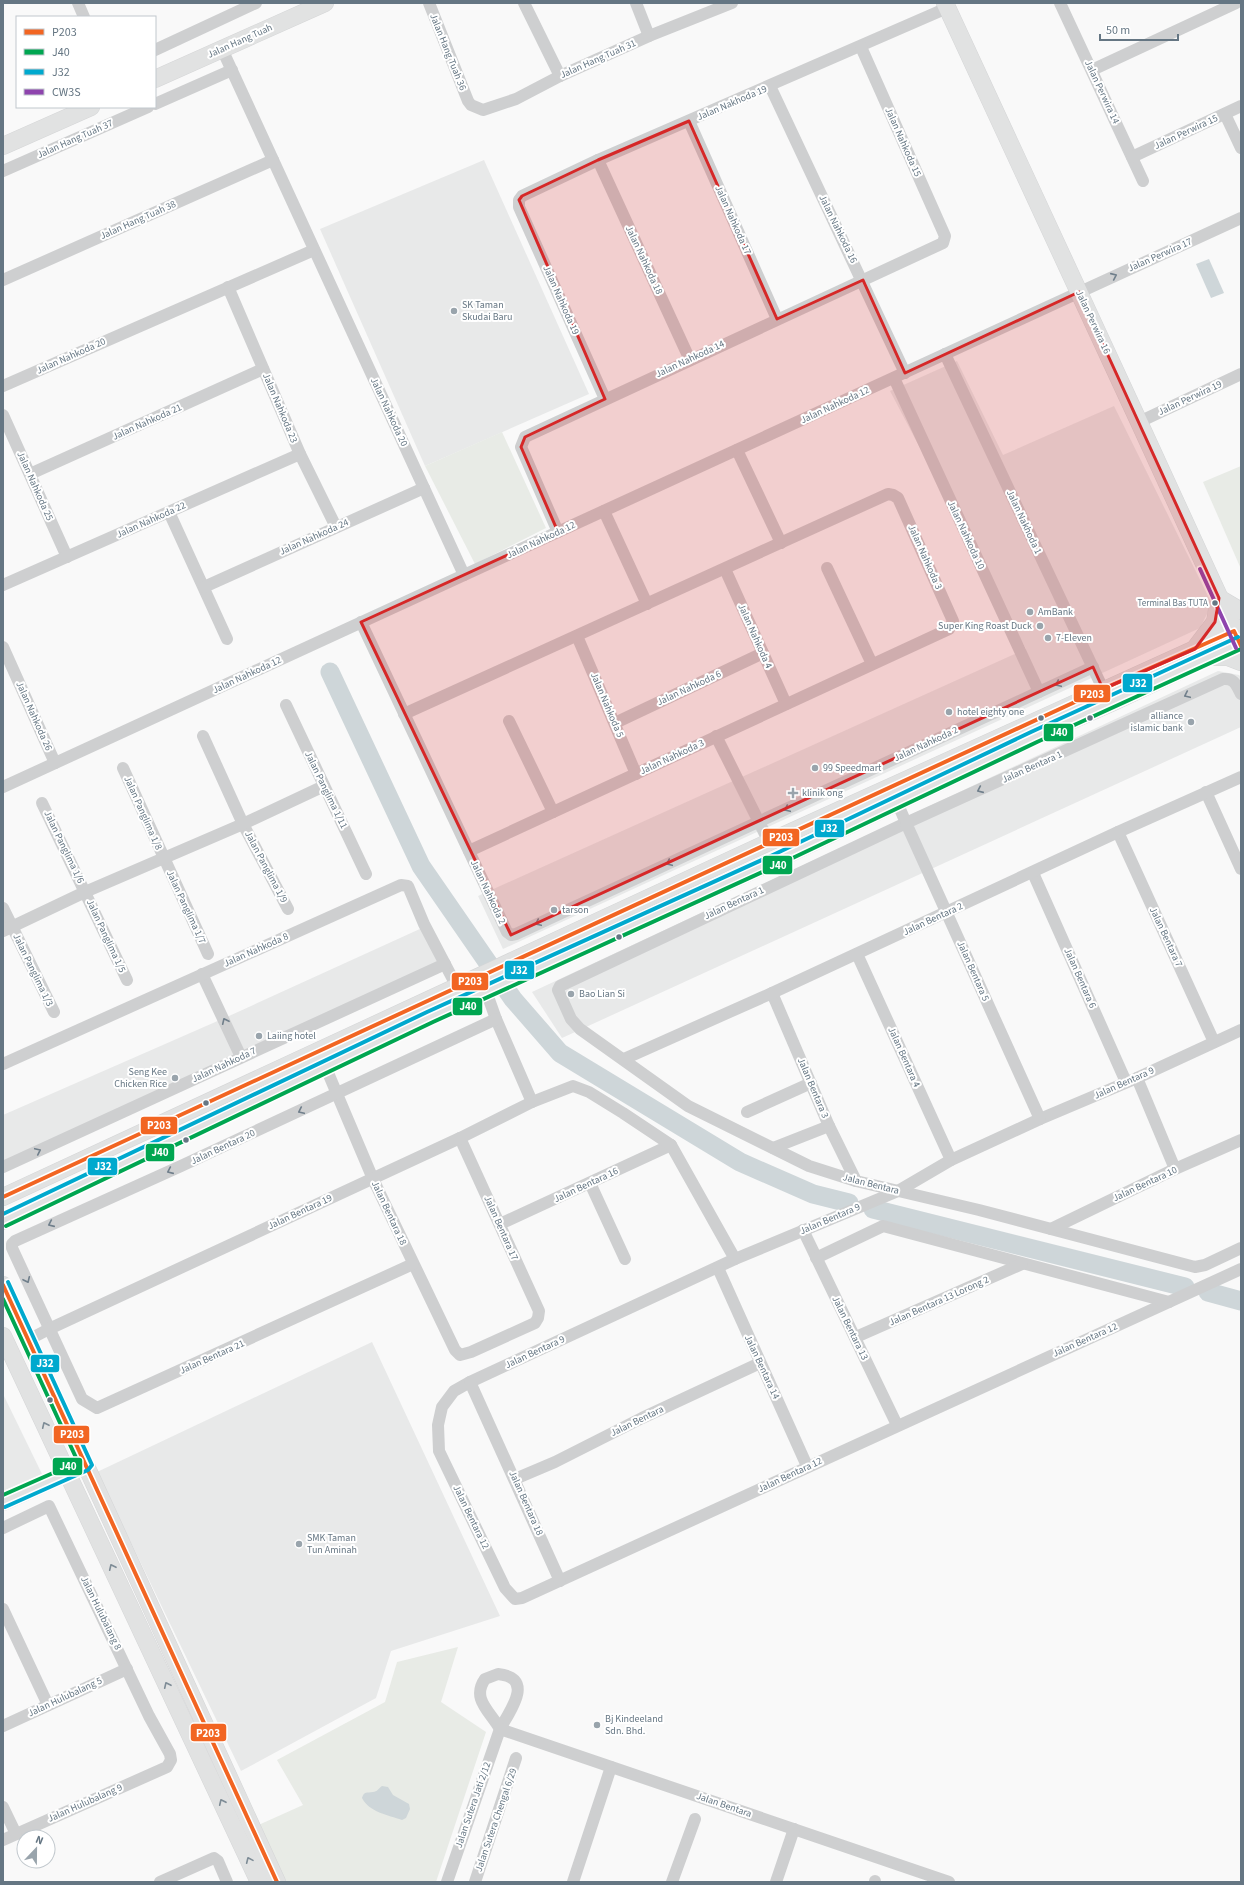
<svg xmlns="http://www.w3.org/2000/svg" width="1244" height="1885" viewBox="0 0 1244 1885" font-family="'Source Sans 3',sans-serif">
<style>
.built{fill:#e8e9e9}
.green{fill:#e8ebe6}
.water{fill:#ced6d9}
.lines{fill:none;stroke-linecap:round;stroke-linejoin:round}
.river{stroke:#ced6d9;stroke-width:19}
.secondary-casing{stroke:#d5d6d7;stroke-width:18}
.street{stroke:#cecfd0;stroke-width:12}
.secondary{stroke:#e1e2e2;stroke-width:17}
.bus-1-casing{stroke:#fff;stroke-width:7}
.bus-2-casing{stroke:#fff;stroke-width:7}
.bus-3-casing{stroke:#fff;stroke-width:7}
.bus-4-casing{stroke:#fff;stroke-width:7}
.bus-1{stroke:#f26522;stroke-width:4}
.bus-2{stroke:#00a651;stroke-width:4}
.bus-3{stroke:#00a9ce;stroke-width:4}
.bus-4{stroke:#8e44ad;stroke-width:4}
.oneway{stroke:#707f8b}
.oneway2{stroke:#7e8c96}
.marked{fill:#d62828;fill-opacity:0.2;stroke:#d62828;stroke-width:3;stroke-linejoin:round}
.poi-dot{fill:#99a4ac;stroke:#fff;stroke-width:1.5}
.bus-dot{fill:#657683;stroke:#fff;stroke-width:1.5}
.labels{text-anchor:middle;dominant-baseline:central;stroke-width:4;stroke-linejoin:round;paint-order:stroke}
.bus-label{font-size:9px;fill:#657683;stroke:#fff;text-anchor:end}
.street-label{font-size:10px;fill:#657683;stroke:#fff}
.poi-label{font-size:10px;fill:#657683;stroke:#fff;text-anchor:start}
.line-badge{stroke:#fff;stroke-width:1.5}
.badge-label{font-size:11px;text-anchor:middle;font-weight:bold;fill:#fff}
</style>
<rect width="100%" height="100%" fill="#f9f9f9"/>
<g class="built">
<polygon points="484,160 589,394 425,466 320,229"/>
<polygon points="957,361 1003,455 1114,406 1212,604 1200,628 503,949 478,896 1026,649 890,391"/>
<polygon points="1218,671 1239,675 1241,677 1241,727 562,1038 532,992"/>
<polygon points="422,928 440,962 3,1163 3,1115 229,1016"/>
<polygon points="372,1342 500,1616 391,1651 376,1698 241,1771 97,1472"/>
<polygon points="3,1394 42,1474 3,1491"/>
</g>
<g class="green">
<polygon points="502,432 546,528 475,564 425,466"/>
<polygon points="1241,466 1241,569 1203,482"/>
<polygon points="458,1647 441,1702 486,1732 436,1882 281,1882 254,1827 303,1805 277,1760 385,1702 397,1662"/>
</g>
<g class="water">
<polygon points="1209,259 1224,293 1211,298 1196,264"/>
<path d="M 382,1786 L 388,1787 L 393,1795 L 409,1804 L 410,1809 L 406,1818 L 402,1820 C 388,1815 369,1812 362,1798 C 364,1791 367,1793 373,1792 C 377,1792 379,1788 382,1786 Z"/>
</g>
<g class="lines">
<g class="river">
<polyline points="330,672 421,866 513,999 560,1053 740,1162 813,1194 849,1203"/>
<polyline points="873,1209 1185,1287"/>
<polyline points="1208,1292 1241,1301"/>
</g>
<g class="secondary-casing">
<g id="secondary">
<polyline points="945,3 1139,422 1239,640"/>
<polyline points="155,79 325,3"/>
<polyline points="3,146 91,107"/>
<polyline points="1219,598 1241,611"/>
<polyline points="1196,647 1215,622 1219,598"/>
<polyline points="1210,657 1228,657 1241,662"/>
<polyline points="3,1197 769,842 1241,628"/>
<polyline points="3,1221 430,1017 778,859 1034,737 1111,703 1241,642"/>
<polyline points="3,1285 277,1882"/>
<polyline points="3,1336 259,1882"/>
<polyline points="3,1502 78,1468"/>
</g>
</g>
<g class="street">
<polyline points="78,3 84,17"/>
<polyline points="429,3 468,101 471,105 483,110 516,99 560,76 649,36 732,3"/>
<polyline points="524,3 560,76"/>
<polyline points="636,3 649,36"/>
<polyline points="1060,3 1143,181"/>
<polyline points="222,49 464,575"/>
<polyline points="155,50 256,3"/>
<polyline points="1092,70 1236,3"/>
<polyline points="770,86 905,373"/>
<polyline points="155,104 232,70"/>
<polyline points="1225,114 1241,148"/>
<polyline points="689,121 777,319"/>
<polyline points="1132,157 1241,106"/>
<polyline points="598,160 690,360"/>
<polyline points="3,171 148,107"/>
<polyline points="3,280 273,160"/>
<polyline points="228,287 300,454 336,527"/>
<polyline points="945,354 1103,689"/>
<polyline points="894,378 1039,692"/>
<polyline points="3,386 314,250"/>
<polyline points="605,399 519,207 519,200 522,196 598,160 947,8"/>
<polyline points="3,415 67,557"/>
<polyline points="1139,422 1241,374"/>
<polyline points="737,450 781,543"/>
<polyline points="30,474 263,369"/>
<polyline points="604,511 647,604"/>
<polyline points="169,512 227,639"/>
<polyline points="558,532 521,447 525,437 943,243 945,236 861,47"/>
<polyline points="827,568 872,664"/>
<polyline points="725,569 786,704"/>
<polyline points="3,585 300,454"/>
<polyline points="204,587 424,488"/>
<polyline points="361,622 507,932 511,935 516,934 1093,667"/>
<polyline points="577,636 636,774"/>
<polyline points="3,647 55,763"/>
<polyline points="286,705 366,874"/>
<polyline points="404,714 888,494 893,495 898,498 953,621 949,629 469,851"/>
<polyline points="509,721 553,812"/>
<polyline points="615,723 763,653"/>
<polyline points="203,736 243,824 288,909"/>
<polyline points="716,736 769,842"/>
<polyline points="123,768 208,954"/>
<polyline points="3,787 1241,218"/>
<polyline points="1206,792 1241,869"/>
<polyline points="897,802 906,823 560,986 558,990 571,1019 580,1029 688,1106 809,1166 856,1181 979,1210 1195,1267 1205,1265 1241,1248"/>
<polyline points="42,803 127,980"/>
<polyline points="1118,832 1214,1042"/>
<polyline points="1033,873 1126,1082"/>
<polyline points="3,908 54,1012"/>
<polyline points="3,931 85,892 243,824 324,786"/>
<polyline points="857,954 951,1160"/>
<polyline points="202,974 241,1057"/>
<polyline points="486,991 496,1019 532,1102"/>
<polyline points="772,993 829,1126 856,1181"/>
<polyline points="1241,1030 1137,1078 1040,1119 951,1160 898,1191 735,1259 470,1382 454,1391 442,1407 438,1425 439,1451 505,1588 515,1599 522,1598 1241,1269"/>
<polyline points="624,1059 772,993 1118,832 1241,777"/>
<polyline points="3,1064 401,885 408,886 424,924 457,987"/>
<polyline points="326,1068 373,1179 455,1350 460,1355 471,1352 535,1323 538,1318 539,1311 460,1138"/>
<polyline points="1137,1078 1175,1169"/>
<polyline points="747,1112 811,1083"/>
<path d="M 1040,1119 L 906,823 L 1223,679 C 1234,678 1236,684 1241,694"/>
<polyline points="773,1148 829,1126"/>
<polyline points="3,1167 445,964"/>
<polyline points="590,1183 625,1259"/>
<polyline points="500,1224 671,1145"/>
<polyline points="1051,1229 1175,1169 1241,1140"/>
<polyline points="803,1230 897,1425"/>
<polyline points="816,1258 883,1226 1169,1302"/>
<polyline points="413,1264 97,1408 82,1399 12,1248 12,1244 15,1241 181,1166 496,1019"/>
<polyline points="718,1268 807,1466"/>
<polyline points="856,1337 1022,1264"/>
<polyline points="28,1340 49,1329 460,1138 532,1102 573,1086 589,1092 623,1113 671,1145 735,1259"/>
<polyline points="470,1382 560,1581"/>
<polyline points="515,1479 555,1462 642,1418 760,1363"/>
<polyline points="3,1528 49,1506 149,1716 170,1754 171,1760 167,1767 3,1840"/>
<polyline points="3,1609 48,1705"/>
<path d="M 498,1674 C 536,1678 509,1712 500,1729 C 490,1711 471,1699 485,1679 Z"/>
<polyline points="3,1726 127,1669"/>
<polyline points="3,1807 16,1834"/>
<polyline points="160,1882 214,1858 218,1861 227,1882"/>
<polyline points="447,1882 500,1729 949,1882"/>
<polyline points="475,1882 516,1758"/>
<polyline points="573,1882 611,1767"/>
<polyline points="672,1882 695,1819"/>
<polyline points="776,1882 794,1829"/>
<polyline points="875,1882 875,1881"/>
</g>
<use href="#secondary" class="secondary"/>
<g class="bus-1-casing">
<g id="bus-1">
<polyline points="3,1197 1103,689 1234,631 1241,646"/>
<polyline points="3,1285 277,1882"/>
</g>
</g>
<g class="bus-2-casing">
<g id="bus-2">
<polyline points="6,1226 433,1022 780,864 1037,742 1241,649"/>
<polyline points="3,1299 78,1462 3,1495"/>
</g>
</g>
<g class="bus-3-casing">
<g id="bus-3">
<polyline points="3,1214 427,1012 775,854 1031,732 1238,637"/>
<polyline points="5,1507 88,1470 92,1465 8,1282"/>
</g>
</g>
<g class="bus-4-casing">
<polyline id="bus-4" points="1200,569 1236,648"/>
</g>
<use href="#bus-1" class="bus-1"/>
<use href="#bus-2" class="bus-2"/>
<use href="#bus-3" class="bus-3"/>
<use href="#bus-4" class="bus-4"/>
</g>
<defs><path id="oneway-chevron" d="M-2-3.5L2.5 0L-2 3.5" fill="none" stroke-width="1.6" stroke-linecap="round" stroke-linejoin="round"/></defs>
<g class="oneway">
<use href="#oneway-chevron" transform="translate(1114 276) rotate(-24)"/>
<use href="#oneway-chevron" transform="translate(1058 684) rotate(155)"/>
<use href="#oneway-chevron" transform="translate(1187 695) rotate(155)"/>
<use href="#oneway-chevron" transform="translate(980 790) rotate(156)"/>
<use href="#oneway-chevron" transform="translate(787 809) rotate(155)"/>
<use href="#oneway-chevron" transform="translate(669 863) rotate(155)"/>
<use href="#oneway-chevron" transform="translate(538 923) rotate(155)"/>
<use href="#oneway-chevron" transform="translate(225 1021) rotate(-115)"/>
<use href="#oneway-chevron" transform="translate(301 1111) rotate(155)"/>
<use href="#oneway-chevron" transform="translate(38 1151) rotate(-25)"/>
<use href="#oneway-chevron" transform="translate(170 1171) rotate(156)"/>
<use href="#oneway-chevron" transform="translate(51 1224) rotate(156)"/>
<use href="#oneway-chevron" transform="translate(27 1280) rotate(65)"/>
</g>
<g class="oneway2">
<use href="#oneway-chevron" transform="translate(45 1425) rotate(-115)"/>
<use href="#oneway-chevron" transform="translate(112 1567) rotate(-115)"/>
<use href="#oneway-chevron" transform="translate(167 1685) rotate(-115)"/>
<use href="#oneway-chevron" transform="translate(222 1802) rotate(-115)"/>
<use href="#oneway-chevron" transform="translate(249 1860) rotate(-114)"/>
</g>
<path class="marked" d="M 689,121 L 777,319 L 863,280 L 905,373 L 1079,292 L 1219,598 L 1215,622 L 1195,649 L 1103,689 L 1093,667 L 511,935 L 361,622 L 558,532 L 521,447 L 525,437 L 605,399 L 519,200 L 522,196 L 598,160 Z"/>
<g class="poi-dot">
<circle cx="454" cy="311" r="4"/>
<circle cx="1030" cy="612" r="4"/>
<circle cx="1040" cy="626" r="4"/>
<circle cx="1048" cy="638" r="4"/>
<circle cx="949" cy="712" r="4"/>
<circle cx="1191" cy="722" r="4"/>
<circle cx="815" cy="768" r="4"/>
<path d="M791 787h4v4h4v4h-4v4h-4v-4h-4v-4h4z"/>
<circle cx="554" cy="910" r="4"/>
<circle cx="571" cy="994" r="4"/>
<circle cx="259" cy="1036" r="4"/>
<circle cx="175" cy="1078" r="4"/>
<circle cx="299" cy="1544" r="4"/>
<circle cx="597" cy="1725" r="4"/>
</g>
<g class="bus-dot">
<circle cx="1215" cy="603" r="3.5"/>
<circle cx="1041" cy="718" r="3.5"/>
<circle cx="1090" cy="718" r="3.5"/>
<circle cx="619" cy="937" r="3.5"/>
<circle cx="206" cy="1103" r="3.5"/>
<circle cx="186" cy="1140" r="3.5"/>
<circle cx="50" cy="1400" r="3.5"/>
</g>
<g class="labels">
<g class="bus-label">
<text x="1208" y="603">Terminal Bas TUTA</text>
</g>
<g class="street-label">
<text transform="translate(240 41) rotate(-24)">Jalan Hang Tuah</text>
<text transform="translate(448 52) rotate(68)">Jalan Hang Tuah 36</text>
<text transform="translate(598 59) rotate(-24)">Jalan Hang Tuah 31</text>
<text transform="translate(1102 92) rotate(65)">Jalan Perwira 14</text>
<text transform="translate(732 103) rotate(-23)">Jalan Nakhoda 19</text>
<text transform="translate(1186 132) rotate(-25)">Jalan Perwira 15</text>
<text transform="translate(75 139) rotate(-24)">Jalan Hang Tuah 37</text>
<text transform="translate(903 142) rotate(66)">Jalan Nahkoda 15</text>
<text transform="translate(138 220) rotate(-24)">Jalan Hang Tuah 38</text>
<text transform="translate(733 220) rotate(66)">Jalan Nahkoda 17</text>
<text transform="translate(838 229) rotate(64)">Jalan Nahkoda 16</text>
<text transform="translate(1160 255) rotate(-24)">Jalan Perwira 17</text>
<text transform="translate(644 260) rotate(65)">Jalan Nahkoda 18</text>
<text transform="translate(561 300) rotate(66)">Jalan Nahkoda 19</text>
<text transform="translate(1093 322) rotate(65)">Jalan Perwira 16</text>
<text transform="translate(71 356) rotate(-24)">Jalan Nahkoda 20</text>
<text transform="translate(690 359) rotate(-25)">Jalan Nahkoda 14</text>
<text transform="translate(1190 398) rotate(-25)">Jalan Perwira 19</text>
<text transform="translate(835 405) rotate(-25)">Jalan Nahkoda 12</text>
<text transform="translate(280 408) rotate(67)">Jalan Nahkoda 23</text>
<text transform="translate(389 412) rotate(65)">Jalan Nahkoda 20</text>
<text transform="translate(147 422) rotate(-24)">Jalan Nahkoda 21</text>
<text transform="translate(35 486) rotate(66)">Jalan Nahkoda 25</text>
<text transform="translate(151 520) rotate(-24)">Jalan Nahkoda 22</text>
<text transform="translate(1024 522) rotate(65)">Jalan Nakhoda 1</text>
<text transform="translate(966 535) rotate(65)">Jalan Nahkoda 10</text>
<text transform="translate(314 537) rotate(-24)">Jalan Nahkoda 24</text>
<text transform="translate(541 540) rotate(-25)">Jalan Nahkoda 12</text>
<text transform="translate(925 557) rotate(66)">Jalan Nahkoda 3</text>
<text transform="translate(755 636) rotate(66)">Jalan Nahkoda 4</text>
<text transform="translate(247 675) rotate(-25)">Jalan Nahkoda 12</text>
<text transform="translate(689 688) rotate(-25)">Jalan Nahkoda 6</text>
<text transform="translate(607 705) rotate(67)">Jalan Nahkoda 5</text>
<text transform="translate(34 716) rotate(66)">Jalan Nahkoda 26</text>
<text transform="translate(926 744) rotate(-25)">Jalan Nahkoda 2</text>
<text transform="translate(672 757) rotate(-25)">Jalan Nahkoda 3</text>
<text transform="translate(1032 767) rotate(-24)">Jalan Bentara 1</text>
<text transform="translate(326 790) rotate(64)">Jalan Panglima 1/11</text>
<text transform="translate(143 813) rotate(66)">Jalan Panglima 1/8</text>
<text transform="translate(64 847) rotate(64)">Jalan Panglima 1/6</text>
<text transform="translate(266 867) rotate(62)">Jalan Panglima 1/9</text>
<text transform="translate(488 892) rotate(65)">Jalan Nahkoda 2</text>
<text transform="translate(734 903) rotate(-25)">Jalan Bentara 1</text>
<text transform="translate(186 907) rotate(65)">Jalan Panglima 1/7</text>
<text transform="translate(933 919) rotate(-25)">Jalan Bentara 2</text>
<text transform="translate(106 936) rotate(65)">Jalan Panglima 1/5</text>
<text transform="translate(1166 937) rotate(65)">Jalan Bentara 7</text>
<text transform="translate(256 950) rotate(-24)">Jalan Nahkoda 8</text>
<text transform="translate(33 970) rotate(64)">Jalan Panglima 1/3</text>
<text transform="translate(973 971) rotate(66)">Jalan Bentara 5</text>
<text transform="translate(1080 978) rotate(66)">Jalan Bentara 6</text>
<text transform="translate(904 1057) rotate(66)">Jalan Bentara 4</text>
<text transform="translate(224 1065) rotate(-25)">Jalan Nahkoda 7</text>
<text transform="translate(1124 1083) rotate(-24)">Jalan Bentara 9</text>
<text transform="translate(813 1088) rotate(67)">Jalan Bentara 3</text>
<text transform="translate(223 1147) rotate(-25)">Jalan Bentara 20</text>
<text transform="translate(871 1184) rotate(14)">Jalan Bentara</text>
<text transform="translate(1145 1184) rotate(-25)">Jalan Bentara 10</text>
<text transform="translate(586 1185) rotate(-25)">Jalan Bentara 16</text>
<text transform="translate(300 1212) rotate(-25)">Jalan Bentara 19</text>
<text transform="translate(389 1213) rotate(65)">Jalan Bentara 18</text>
<text transform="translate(830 1219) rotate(-23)">Jalan Bentara 9</text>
<text transform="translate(501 1228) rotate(66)">Jalan Bentara 17</text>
<text transform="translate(939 1301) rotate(-24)">Jalan Bentara 13 Lorong 2</text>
<text transform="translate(850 1328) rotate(64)">Jalan Bentara 13</text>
<text transform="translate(1085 1340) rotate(-24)">Jalan Bentara 12</text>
<text transform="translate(535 1352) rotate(-25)">Jalan Bentara 9</text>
<text transform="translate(212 1357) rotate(-24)">Jalan Bentara 21</text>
<text transform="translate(762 1367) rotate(65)">Jalan Bentara 14</text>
<text transform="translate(637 1421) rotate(-26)">Jalan Bentara</text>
<text transform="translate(790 1475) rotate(-25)">Jalan Bentara 12</text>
<text transform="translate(526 1503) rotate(66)">Jalan Bentara 18</text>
<text transform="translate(471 1517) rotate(64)">Jalan Bentara 12</text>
<text transform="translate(101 1613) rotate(64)">Jalan Hulubalang 8</text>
<text transform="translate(65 1697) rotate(-25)">Jalan Hulubalang 5</text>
<text transform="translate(85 1803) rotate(-24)">Jalan Hulubalang 9</text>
<text transform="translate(473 1805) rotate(-71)">Jalan Sutera Jati 2/12</text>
<text transform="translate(724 1805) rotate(19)">Jalan Bentara</text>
<text transform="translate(496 1820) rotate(-71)">Jalan Sutera Chengal 6/29</text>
</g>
<g class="poi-label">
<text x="462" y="305">SK Taman<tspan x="462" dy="12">Skudai Baru</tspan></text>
<text x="1038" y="612">AmBank</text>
<text x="1032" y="626" text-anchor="end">Super King Roast Duck</text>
<text x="1056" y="638">7-Eleven</text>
<text x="957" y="712">hotel eighty one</text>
<text x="1183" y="716" text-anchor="end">alliance<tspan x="1183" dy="12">islamic bank</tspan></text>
<text x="823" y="768">99 Speedmart</text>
<text x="802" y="793">klinik ong</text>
<text x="562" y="910">tarson</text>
<text x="579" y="994">Bao Lian Si</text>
<text x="267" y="1036">Laiing hotel</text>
<text x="167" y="1072" text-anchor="end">Seng Kee<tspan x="167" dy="12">Chicken Rice</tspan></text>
<text x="307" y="1538">SMK Taman<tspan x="307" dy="12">Tun Aminah</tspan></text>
<text x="605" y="1719">Bj Kindeeland<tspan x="605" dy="12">Sdn. Bhd.</tspan></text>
</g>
</g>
<g class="line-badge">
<rect x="1122" y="673" width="31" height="20" rx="4" fill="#00a9ce"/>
<rect x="1073" y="684" width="38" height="19" rx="4" fill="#f26522"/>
<rect x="1043" y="723" width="31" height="19" rx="4" fill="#00a651"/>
<rect x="814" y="819" width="31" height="19" rx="4" fill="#00a9ce"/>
<rect x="762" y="828" width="38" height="19" rx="4" fill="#f26522"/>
<rect x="762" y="855" width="31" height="20" rx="4" fill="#00a651"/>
<rect x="504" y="960" width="31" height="20" rx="4" fill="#00a9ce"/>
<rect x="451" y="972" width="38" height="19" rx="4" fill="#f26522"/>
<rect x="452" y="997" width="31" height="19" rx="4" fill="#00a651"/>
<rect x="140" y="1116" width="38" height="19" rx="4" fill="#f26522"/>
<rect x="145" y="1143" width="30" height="19" rx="4" fill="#00a651"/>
<rect x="87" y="1157" width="31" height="19" rx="4" fill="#00a9ce"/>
<rect x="30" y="1354" width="30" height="19" rx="4" fill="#00a9ce"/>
<rect x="53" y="1425" width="37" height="19" rx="4" fill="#f26522"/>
<rect x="52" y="1457" width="31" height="19" rx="4" fill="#00a651"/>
<rect x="190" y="1723" width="37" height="19" rx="4" fill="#f26522"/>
</g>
<g class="badge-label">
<text x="1138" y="687">J32</text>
<text x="1092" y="698">P203</text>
<text x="1059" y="736">J40</text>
<text x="829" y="832">J32</text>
<text x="781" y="841">P203</text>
<text x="778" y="869">J40</text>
<text x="519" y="974">J32</text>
<text x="470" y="985">P203</text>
<text x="468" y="1010">J40</text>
<text x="159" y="1129">P203</text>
<text x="160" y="1156">J40</text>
<text x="103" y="1170">J32</text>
<text x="45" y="1367">J32</text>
<text x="72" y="1438">P203</text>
<text x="68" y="1470">J40</text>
<text x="208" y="1737">P203</text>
</g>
<rect width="1244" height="1885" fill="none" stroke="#657683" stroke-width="8"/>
<rect x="16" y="16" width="140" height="92" fill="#ffffff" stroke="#c1c8cd"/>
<rect x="24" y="29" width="20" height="6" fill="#f26522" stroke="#c1c8cd"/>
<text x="52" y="36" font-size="12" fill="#657683">P203</text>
<rect x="24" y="49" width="20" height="6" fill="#00a651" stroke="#c1c8cd"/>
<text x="52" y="56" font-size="12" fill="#657683">J40</text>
<rect x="24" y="69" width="20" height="6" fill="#00a9ce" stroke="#c1c8cd"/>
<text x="52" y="76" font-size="12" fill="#657683">J32</text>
<rect x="24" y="89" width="20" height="6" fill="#8e44ad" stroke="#c1c8cd"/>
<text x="52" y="96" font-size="12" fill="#657683">CW3S</text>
<g transform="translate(36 1849) rotate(22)"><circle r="19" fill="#ffffff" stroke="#c1c8cd"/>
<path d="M0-3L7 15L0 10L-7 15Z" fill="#99a4ac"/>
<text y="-6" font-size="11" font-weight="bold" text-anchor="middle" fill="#657683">N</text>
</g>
<path d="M1100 34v6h78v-6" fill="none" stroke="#657683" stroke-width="2"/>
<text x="1106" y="34" font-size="12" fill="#657683" stroke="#ffffff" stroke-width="3" paint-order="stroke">50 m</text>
</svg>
